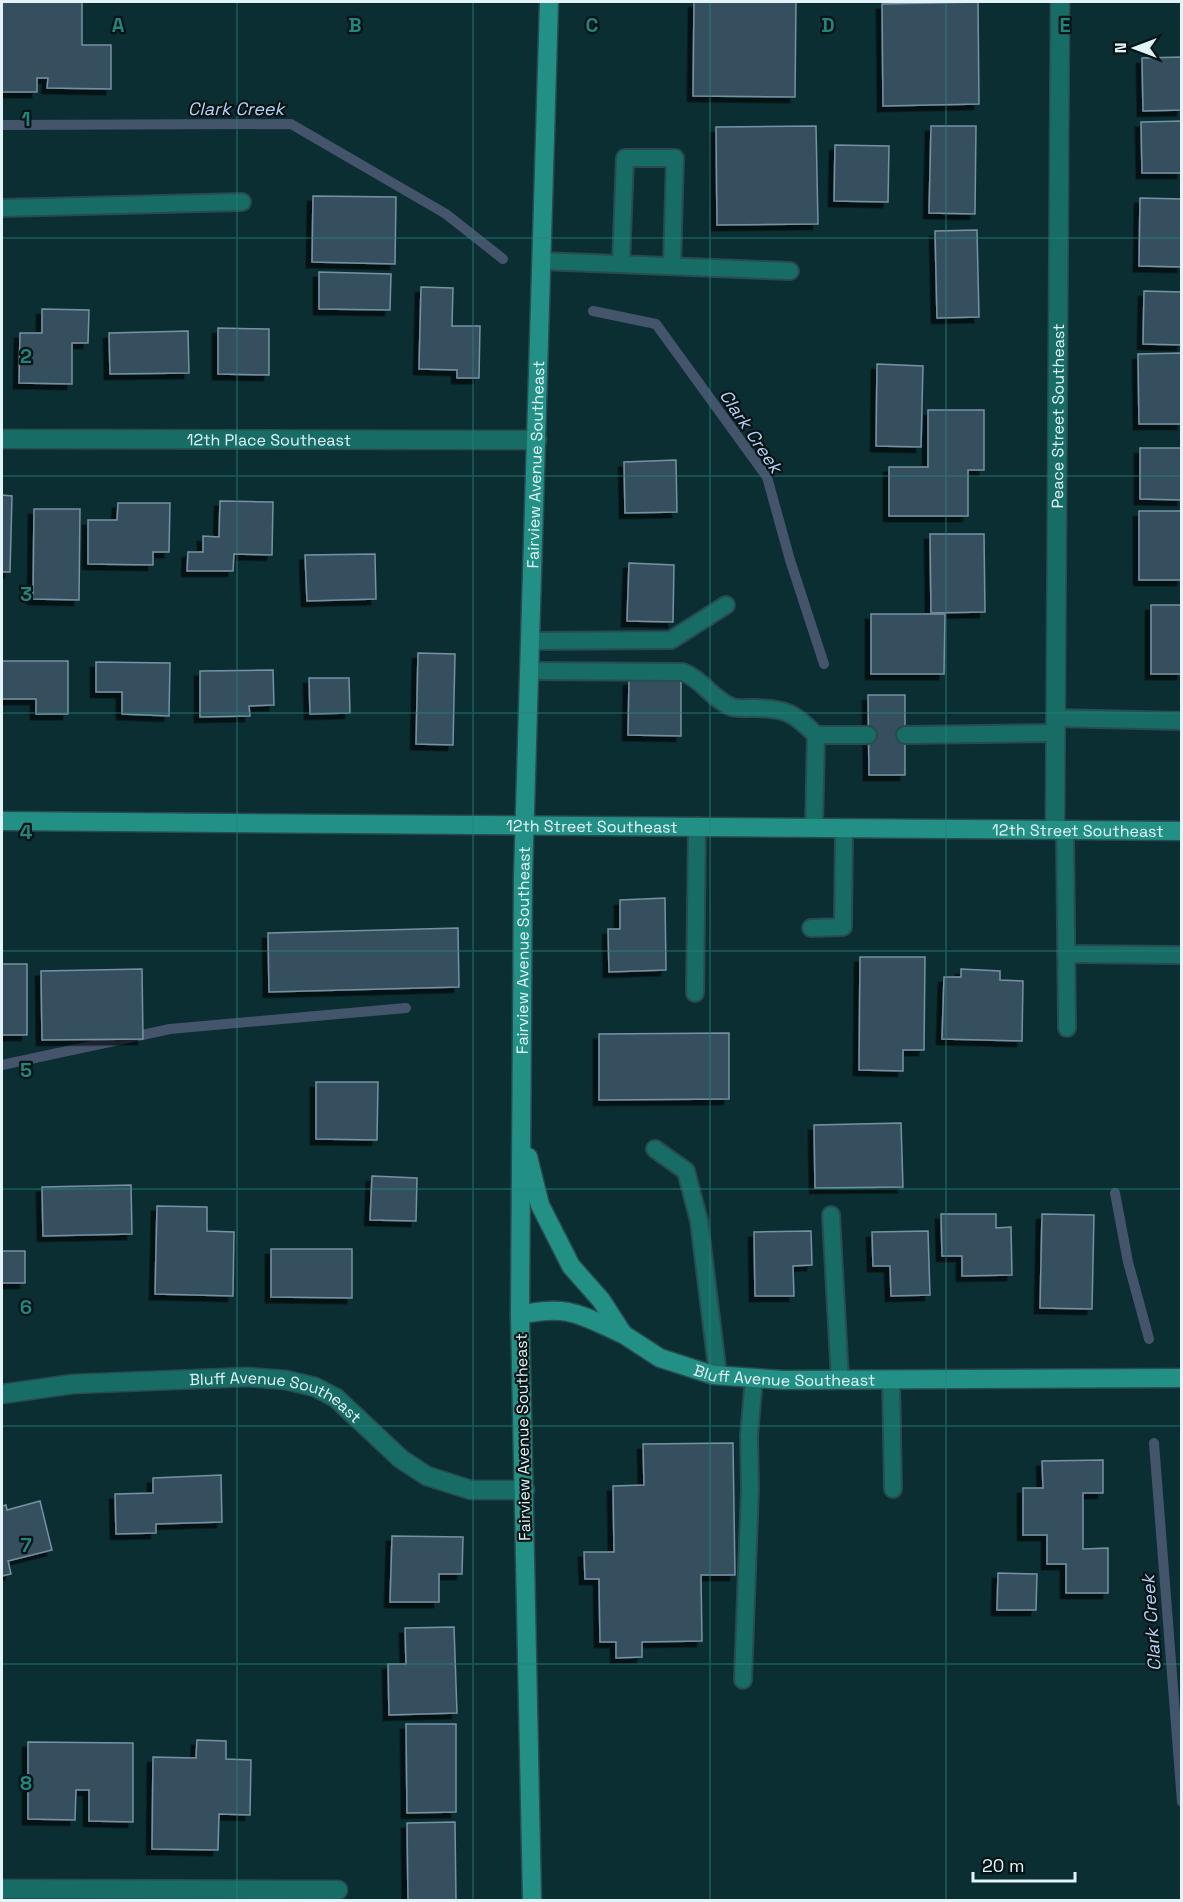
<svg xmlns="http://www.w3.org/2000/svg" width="1183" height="1902" viewBox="0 0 1183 1902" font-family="'Space Grotesk',sans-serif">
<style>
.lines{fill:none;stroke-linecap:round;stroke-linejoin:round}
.stream{stroke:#44546b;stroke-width:10}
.building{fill:#36505f;stroke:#7691a2;stroke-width:1.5;filter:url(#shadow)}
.lane-casing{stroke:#294a4e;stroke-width:20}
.street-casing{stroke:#294a4e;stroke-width:21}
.secondary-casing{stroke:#294a4e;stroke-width:21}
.lane{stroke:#176d66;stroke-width:16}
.street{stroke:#176d66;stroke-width:18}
.secondary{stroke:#239086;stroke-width:18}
.grid{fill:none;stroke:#24837c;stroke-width:1.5;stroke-opacity:0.55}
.labels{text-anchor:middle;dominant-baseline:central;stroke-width:4.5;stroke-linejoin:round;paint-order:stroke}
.street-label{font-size:16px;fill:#e2f4f7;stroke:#061416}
.water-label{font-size:18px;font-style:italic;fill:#b9d1f6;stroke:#061416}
.grid-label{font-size:20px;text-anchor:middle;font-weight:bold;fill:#24837c;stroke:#061416;stroke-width:4.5;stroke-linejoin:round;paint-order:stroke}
</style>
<defs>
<filter id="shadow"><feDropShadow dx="-5.5" dy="5.5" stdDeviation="0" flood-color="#0009"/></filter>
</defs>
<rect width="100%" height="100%" fill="#0b2e33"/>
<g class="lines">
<g class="stream">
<polyline points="2,125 291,124 446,214 503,259"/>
<polyline points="593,311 656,324 767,477 790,560 824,664"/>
<polyline points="2,1065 170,1029 406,1008"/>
<polyline points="1115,1193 1128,1262 1149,1339"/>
<polyline points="1154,1443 1182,1802"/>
</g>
</g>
<g class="building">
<polygon points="2,2 82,2 82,45 111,45 111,89 47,88 48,78 37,78 37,92 2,92"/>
<polygon points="694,2 796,2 795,97 693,96"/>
<polygon points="978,2 979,104 883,106 882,4"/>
<polygon points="1182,57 1182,110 1143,111 1142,58"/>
<polygon points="1182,121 1182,173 1142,173 1141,122"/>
<polygon points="816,126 818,224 717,225 716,127"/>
<polygon points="931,126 976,126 975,214 929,213"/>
<polygon points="835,145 889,146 888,202 834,201"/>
<polygon points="313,196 396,197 395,264 312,262"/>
<polygon points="1140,198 1182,199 1182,267 1139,266"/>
<polygon points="977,230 979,317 937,318 935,231"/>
<polygon points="319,272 391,274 390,310 319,309"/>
<polygon points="421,287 453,288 452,326 480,326 479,378 457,378 457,370 419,369"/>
<polygon points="1144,291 1182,292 1182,345 1143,344"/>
<polygon points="42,309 89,310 88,343 72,343 72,384 19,383 20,333 42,333"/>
<polygon points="218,328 269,329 269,375 218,374"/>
<polygon points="188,331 189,373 110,374 109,333"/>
<polygon points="1182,353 1182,424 1139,424 1138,354"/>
<polygon points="877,364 923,366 921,447 876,446"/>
<polygon points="928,410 984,410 984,470 968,470 968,516 889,516 889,467 928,467"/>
<polygon points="1140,448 1182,448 1182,500 1140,499"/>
<polygon points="676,460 677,512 625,513 624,462"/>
<polygon points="2,495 12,496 10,572 2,572"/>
<polygon points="220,501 273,502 272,555 234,554 233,571 187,571 188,552 203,552 203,536 219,537"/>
<polygon points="118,503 170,503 169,552 153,552 153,565 88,564 88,520 117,520"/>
<polygon points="34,509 80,509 79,600 33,599"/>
<rect x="1139" y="511" width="43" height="69"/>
<polygon points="930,534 984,534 985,612 931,613"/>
<polygon points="375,554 376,599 307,601 305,555"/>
<polygon points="629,563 674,565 673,622 627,621"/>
<rect x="1151" y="605" width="31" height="69"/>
<polygon points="871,614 945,614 944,674 871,674"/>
<polygon points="418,653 455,654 453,745 416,744"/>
<polygon points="2,661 68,661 68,714 36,714 36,699 2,699"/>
<polygon points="96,662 170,663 169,716 122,714 122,692 96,692"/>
<polygon points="273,670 274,705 249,706 250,716 200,717 200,671"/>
<polygon points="309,678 349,678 350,713 310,714"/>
<polygon points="629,680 681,681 681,736 628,735"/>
<polygon points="868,695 905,695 905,775 869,775"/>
<polygon points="665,898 666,970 609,972 608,929 620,929 620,900"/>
<polygon points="458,928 459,987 269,992 268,933"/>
<polygon points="860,957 925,957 924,1050 903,1050 903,1071 859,1070"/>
<rect x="2" y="964" width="25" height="71"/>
<polygon points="142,969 143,1039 42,1040 41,971"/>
<polygon points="961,969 1000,971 1000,980 1023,981 1022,1041 942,1039 944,977 961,977"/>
<polygon points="729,1033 729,1099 599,1100 599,1034"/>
<polygon points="316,1082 378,1082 377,1140 316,1139"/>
<polygon points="901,1123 903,1187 815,1188 814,1125"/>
<polygon points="372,1176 417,1178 416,1221 370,1220"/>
<polygon points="131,1185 132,1234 43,1236 42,1187"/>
<polygon points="157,1206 207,1207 207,1231 234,1232 233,1296 155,1294"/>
<polygon points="941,1214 996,1214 996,1228 1011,1227 1012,1275 962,1276 962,1256 942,1256"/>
<polygon points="1042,1214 1094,1215 1092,1309 1040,1308"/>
<polygon points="811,1231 812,1265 793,1266 794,1296 755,1296 754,1232"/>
<polygon points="928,1231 930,1295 891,1296 890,1266 873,1266 872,1232"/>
<polygon points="271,1249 352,1249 352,1298 271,1297"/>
<rect x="2" y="1251" width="23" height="32"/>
<polygon points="733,1443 735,1575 701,1575 702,1641 642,1642 642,1657 616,1658 616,1642 600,1642 599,1579 585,1579 584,1552 614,1552 613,1486 644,1485 643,1444"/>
<polygon points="1103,1460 1103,1493 1083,1493 1083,1549 1108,1548 1108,1593 1066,1593 1066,1564 1047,1564 1047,1535 1023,1535 1023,1488 1043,1488 1042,1461"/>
<polygon points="221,1475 222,1522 156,1524 156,1533 116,1534 115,1494 153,1493 153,1478"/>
<polygon points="40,1501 52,1550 8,1561 11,1574 2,1576 2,1506 6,1505 7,1510"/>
<polygon points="392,1536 463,1537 462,1574 439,1574 439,1602 390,1602"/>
<polygon points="998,1573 1037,1574 1036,1610 997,1610"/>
<polygon points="454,1627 457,1713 389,1715 388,1664 406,1664 405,1628"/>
<polygon points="406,1724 456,1724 456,1812 407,1813"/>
<polygon points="197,1740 226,1741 226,1759 251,1760 250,1815 219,1814 218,1850 152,1849 153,1757 196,1758"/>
<polygon points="28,1742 133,1743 133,1822 89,1821 89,1790 76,1790 75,1820 28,1819"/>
<polygon points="455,1822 456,1900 408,1900 407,1823"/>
</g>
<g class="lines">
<g class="lane-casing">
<g id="lane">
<polyline points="2,208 242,202"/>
<polyline points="542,261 790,271"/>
<polyline points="621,264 625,158 675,158 672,266"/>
<polyline points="531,641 671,640 726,605"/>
<path d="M 531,671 L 683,672 C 703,680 713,700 732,707 C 738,709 748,708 755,708 C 787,709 794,713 816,735"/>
<polyline points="1055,718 1182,721"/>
<polyline points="905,735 1055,733"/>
<polyline points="814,828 816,735 868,735"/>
<polyline points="1065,830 1067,1028"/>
<polyline points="811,928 843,927 844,828"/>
<polyline points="1066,954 1182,955"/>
<polyline points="695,993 697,826"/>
<polyline points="655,1149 686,1171 699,1221 718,1375"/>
<polyline points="831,1215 840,1380"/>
<polyline points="891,1379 893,1489"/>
<polyline points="743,1680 750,1488 749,1436 754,1378"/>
</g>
</g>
<g class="street-casing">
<g id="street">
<path id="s1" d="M 2,439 L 537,440"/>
<path id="s2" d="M 1055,830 L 1060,2"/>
<path id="s3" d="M 2,1394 L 73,1384 L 248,1377 L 286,1380 L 315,1387 L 336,1398 L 401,1459 L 427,1476 L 471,1490 L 525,1490"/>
<polyline points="2,1889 338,1890"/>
</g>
</g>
<g class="secondary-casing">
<g id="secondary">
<path id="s4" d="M 2,821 L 1182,831"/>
<path id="s5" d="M 528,1157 L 540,1205 L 571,1266 L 601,1300 L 623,1334 L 660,1358 L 713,1375 L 783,1380 L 1182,1378"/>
<path d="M 520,1315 C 569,1304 580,1315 623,1334"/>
<path id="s6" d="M 532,1900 L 520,1315 L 523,877 L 549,2"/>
</g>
</g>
<use href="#lane" class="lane"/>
<use href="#street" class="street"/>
<use href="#secondary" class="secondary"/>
</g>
<path class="grid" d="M 237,2 L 237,1900M 473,2 L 473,1900M 710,2 L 710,1900M 946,2 L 946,1900M 2,238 L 1182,238M 2,476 L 1182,476M 2,713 L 1182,713M 2,951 L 1182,951M 2,1189 L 1182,1189M 2,1426 L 1182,1426M 2,1664 L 1182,1664"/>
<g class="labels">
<g class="street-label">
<text stroke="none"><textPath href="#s2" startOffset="414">Peace Street Southeast</textPath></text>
<text stroke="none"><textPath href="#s1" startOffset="267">12th Place Southeast</textPath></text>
<text stroke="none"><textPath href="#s6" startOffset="1436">Fairview Avenue Southeast</textPath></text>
<text stroke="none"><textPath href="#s4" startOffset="590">12th Street Southeast</textPath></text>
<text stroke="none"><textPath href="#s4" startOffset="1076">12th Street Southeast</textPath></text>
<text stroke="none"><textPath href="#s6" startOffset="950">Fairview Avenue Southeast</textPath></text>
<text stroke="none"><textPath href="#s5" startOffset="375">Bluff Avenue Southeast</textPath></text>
<text stroke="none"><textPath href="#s3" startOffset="279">Bluff Avenue Southeast</textPath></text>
<text transform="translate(523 1437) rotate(-91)">Fairview Avenue Southeast</text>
</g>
<g class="water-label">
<text x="236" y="108">Clark Creek</text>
<text transform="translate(751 431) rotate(56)">Clark Creek</text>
<text transform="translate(1151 1623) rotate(-94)">Clark Creek</text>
</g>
</g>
<g class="grid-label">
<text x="118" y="32">A</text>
<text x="355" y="32">B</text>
<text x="592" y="32">C</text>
<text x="828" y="32">D</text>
<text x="1065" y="32">E</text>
<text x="26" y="126">1</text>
<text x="26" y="363">2</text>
<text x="26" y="601">3</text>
<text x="26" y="839">4</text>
<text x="26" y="1077">5</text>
<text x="26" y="1314">6</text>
<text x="26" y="1552">7</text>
<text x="26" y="1790">8</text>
</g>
<rect width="1183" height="1902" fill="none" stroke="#e2f4f7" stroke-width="6"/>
<g transform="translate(1135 48) rotate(270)" stroke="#061416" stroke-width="4.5" paint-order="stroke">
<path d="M0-4.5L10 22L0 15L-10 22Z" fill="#e2f4f7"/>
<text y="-9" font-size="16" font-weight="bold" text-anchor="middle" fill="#e2f4f7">N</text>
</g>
<path d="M973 1872v9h102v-9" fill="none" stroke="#e2f4f7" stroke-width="3"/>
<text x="982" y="1872" font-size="18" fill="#e2f4f7" stroke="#061416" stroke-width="4.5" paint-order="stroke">20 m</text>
</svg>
